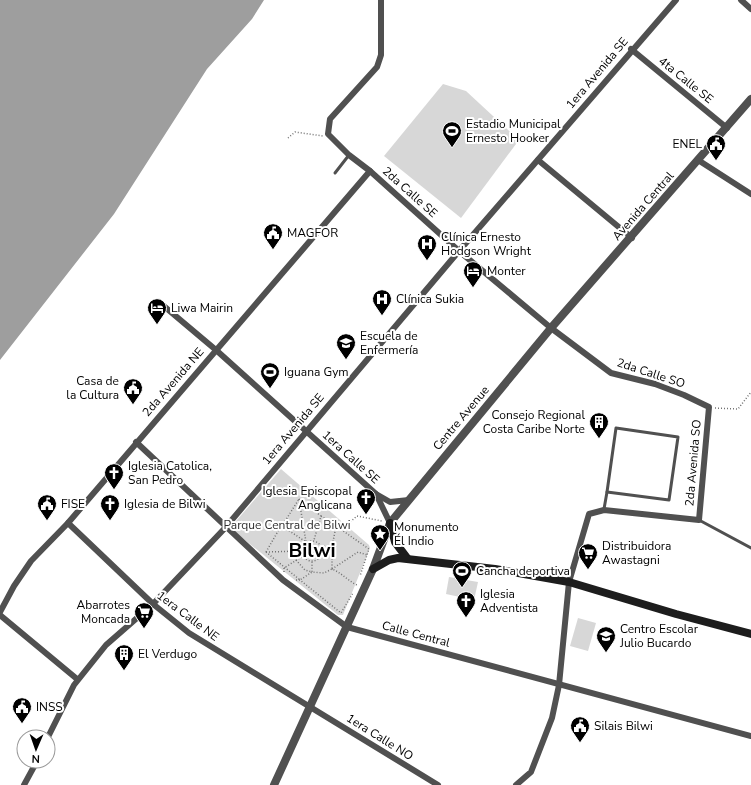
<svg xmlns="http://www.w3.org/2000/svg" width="751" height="785" viewBox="0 0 751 785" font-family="'Nunito Sans',sans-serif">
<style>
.green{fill:#d7d7d7}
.water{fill:#9e9e9e}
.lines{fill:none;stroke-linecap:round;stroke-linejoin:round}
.path{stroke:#727272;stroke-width:1.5;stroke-dasharray:1 2;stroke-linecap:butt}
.service{stroke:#505050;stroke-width:3}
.minor{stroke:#505050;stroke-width:6}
.tertiary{stroke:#505050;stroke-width:8}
.secondary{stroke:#1d1d1d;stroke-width:8}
.labels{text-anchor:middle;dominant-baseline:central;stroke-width:4;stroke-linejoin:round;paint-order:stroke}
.street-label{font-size:12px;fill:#000;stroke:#fff}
.poi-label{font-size:12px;fill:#000;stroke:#fff;text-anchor:start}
.park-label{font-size:12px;fill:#2e2e2e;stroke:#fff}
.town-label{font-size:20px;font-weight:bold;fill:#000;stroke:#fff}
</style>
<rect width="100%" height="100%" fill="#fff"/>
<g class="green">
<polygon points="443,84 466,91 519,140 461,218 384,156"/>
<polygon points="281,469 369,545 370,548 343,615 338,615 230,528"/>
<polygon points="449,577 478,582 474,600 446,594"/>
<polygon points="578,618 596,623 588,651 570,646"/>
</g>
<polygon class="water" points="0,0 264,0 252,19 207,69 114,214 0,360"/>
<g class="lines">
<g class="path">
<polyline points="288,138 295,132 323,136"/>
<polyline points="715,408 738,409 751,392"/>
<polygon points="299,499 306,542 282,526"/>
<polyline points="299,499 321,516 314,540"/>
<polyline points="321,516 336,526 332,547 332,569"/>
<polyline points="336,526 369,549 360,576"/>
<polyline points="336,526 349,523 357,516 382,521"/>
<circle cx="312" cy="551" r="10"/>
<polyline points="321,546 332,547"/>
<path d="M 266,552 L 300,580 L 312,572 L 324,573 L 332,569 C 342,573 348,581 357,585"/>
<polyline points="266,552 301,551"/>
<polyline points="266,552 281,526"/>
<polyline points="296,560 305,570 312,572 312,561"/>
<polyline points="332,569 358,552 367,555"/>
<polyline points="284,572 284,568 303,556"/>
<polyline points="296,580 300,580 341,613 353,593"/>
</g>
<g class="service">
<polyline points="335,173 349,155"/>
<polygon points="616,428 678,437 669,500 607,492"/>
<polyline points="604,509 607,492"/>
<polyline points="699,520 751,548"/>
</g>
<g class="minor">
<polyline points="381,0 381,55 377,67 330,119 328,134 349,155 370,171 459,251 551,328 611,373 655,384 684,395 709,407 699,520 604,510 589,514 569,582 559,685 552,718 531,772 516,785"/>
<polyline points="741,0 751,9"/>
<polyline points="631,49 727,128"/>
<polyline points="538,160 632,238"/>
<polyline points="698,160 751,194"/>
<polyline points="159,302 216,350 376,494 390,523"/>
<polyline points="136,442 283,580 347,627 751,736"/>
<polyline points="376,494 390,502 409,500"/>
<polyline points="68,523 153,604 189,633 438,785"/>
<polyline points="0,612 14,586 31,561 68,523 370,171"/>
<polyline points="0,615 77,679"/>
<polyline points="48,737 74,685 106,645 153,604 225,528 459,251 676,0"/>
<polyline points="24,785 37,761"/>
</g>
<polyline class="tertiary" points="274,785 373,569 390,523 551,328 751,99"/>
<g class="secondary">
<polyline points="390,523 395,542 407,558"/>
<polyline points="373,569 389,560 398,558 495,569 569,582 676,614 751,634"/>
</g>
</g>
<defs>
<g id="stadium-pin" transform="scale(1)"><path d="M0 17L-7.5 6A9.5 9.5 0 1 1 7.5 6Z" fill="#000" stroke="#fff"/><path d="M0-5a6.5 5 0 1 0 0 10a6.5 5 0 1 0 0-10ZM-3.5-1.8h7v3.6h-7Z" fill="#fff"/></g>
<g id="civic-pin" transform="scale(1)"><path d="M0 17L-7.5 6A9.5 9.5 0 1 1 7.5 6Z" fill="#000" stroke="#fff"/><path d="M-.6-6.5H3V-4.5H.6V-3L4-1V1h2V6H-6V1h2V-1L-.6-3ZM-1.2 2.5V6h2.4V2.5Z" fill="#fff"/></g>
<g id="hospital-pin" transform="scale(1)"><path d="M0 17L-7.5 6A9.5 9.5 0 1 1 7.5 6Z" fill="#000" stroke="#fff"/><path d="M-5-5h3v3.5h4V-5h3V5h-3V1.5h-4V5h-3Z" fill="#fff"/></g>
<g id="hotel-pin" transform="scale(1)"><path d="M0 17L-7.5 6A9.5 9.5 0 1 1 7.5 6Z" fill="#000" stroke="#fff"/><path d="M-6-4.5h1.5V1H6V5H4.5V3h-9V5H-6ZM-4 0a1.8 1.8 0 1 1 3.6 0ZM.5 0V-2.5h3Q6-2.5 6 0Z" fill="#fff"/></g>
<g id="university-pin" transform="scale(1)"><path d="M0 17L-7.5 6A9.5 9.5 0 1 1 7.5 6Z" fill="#000" stroke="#fff"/><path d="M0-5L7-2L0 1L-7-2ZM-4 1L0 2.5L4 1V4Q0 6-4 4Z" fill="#fff"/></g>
<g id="building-pin" transform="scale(1)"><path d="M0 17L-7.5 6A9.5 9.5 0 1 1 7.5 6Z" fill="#000" stroke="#fff"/><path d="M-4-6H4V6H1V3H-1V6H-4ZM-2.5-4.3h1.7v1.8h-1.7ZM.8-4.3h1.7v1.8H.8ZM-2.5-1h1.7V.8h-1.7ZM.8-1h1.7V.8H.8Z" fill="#fff"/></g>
<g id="church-pin" transform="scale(1)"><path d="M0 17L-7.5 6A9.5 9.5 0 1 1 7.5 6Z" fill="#000" stroke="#fff"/><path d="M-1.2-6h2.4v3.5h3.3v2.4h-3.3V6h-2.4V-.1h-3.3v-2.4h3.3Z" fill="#fff"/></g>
<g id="sight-pin" transform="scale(1)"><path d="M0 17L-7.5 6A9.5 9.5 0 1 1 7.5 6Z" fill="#000" stroke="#fff"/><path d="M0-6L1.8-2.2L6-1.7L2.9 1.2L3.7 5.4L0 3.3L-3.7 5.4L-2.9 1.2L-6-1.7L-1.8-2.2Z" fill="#fff"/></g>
<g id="supermarket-pin" transform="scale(1)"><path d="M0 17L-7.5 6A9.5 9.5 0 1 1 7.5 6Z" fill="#000" stroke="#fff"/><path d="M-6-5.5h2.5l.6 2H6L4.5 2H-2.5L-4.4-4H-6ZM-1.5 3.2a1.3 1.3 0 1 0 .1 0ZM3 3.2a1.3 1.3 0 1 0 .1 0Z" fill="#fff"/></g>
<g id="school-pin" transform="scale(1)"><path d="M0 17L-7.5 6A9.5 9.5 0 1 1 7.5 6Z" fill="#000" stroke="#fff"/><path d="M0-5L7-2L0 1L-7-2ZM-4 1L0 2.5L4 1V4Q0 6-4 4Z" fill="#fff"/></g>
</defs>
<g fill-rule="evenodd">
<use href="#stadium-pin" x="452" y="131"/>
<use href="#civic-pin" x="716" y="144"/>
<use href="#civic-pin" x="273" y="233"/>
<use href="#hospital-pin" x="427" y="244"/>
<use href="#hotel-pin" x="473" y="271"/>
<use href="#hospital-pin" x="382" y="299"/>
<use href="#hotel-pin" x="157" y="308"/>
<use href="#university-pin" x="346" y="343"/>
<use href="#stadium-pin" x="270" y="372"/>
<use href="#civic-pin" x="133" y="388"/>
<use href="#building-pin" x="599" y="422"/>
<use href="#church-pin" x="114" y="473"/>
<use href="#church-pin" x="366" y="498"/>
<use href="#civic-pin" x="47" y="504"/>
<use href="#church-pin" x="110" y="504"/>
<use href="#sight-pin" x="380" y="534"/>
<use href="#supermarket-pin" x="588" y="553"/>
<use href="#stadium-pin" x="462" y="571"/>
<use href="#church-pin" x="466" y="601"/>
<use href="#supermarket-pin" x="144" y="612"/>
<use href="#school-pin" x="606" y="636"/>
<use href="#building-pin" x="124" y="654"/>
<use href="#civic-pin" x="22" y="707"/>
<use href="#civic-pin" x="580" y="726"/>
</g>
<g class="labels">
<g class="street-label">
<text transform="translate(597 73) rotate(-50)">1era Avenida SE</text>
<text transform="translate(686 80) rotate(39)">4ta Calle SE</text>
<text transform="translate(410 192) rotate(42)">2da Calle SE</text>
<text transform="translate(643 206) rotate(-49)">Avenida Central</text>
<text transform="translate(651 373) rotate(18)">2da Calle SO</text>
<text transform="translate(173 382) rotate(-49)">2da Avenida NE</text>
<text transform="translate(461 418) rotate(-50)">Centre Avenue</text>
<text transform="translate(293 429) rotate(-50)">1era Avenida SE</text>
<text transform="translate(351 457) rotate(42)">1era Calle SE</text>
<text transform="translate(693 463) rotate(-85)">2da Avenida SO</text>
<text transform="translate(188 616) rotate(37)">1era Calle NE</text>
<text transform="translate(416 634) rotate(15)">Calle Central</text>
<text transform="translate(380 737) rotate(32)">1era Calle NO</text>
</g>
<g class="poi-label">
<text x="466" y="124">Estadio Municipal<tspan x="466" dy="14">Ernesto Hooker</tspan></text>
<text x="702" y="144" text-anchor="end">ENEL</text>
<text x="287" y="233">MAGFOR</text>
<text x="441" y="237">Clínica Ernesto<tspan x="441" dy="14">Hodgson Wright</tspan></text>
<text x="487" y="271">Monter</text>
<text x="396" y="299">Clínica Sukia</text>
<text x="171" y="308">Liwa Mairin</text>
<text x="360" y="336">Escuela de<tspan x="360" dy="14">Enfermería</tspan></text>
<text x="284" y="372">Iguana Gym</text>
<text x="119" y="381" text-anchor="end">Casa de<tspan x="119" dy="14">la Cultura</tspan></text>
<text x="585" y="415" text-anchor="end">Consejo Regional<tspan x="585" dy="14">Costa Caribe Norte</tspan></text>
<text x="128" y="466">Iglesia Catolica,<tspan x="128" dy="14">San Pedro</tspan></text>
<text x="352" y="491" text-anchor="end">Iglesia Episcopal<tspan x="352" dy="14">Anglicana</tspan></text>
<text x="61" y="504">FISE</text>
<text x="124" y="504">Iglesia de Bilwi</text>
<text x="394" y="527">Monumento<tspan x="394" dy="14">Él Indio</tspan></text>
<text x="602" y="546">Distribuidora<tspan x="602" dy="14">Awastagni</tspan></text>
<text x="476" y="571">Cancha deportiva</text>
<text x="480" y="594">Iglesia<tspan x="480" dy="14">Adventista</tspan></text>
<text x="130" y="605" text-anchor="end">Abarrotes<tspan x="130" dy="14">Moncada</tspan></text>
<text x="620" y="629">Centro Escolar<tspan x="620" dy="14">Julio Bucardo</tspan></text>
<text x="138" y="654">El Verdugo</text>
<text x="36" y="707">INSS</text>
<text x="594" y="726">Silais Bilwi</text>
</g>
<g class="park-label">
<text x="287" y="525">Parque Central de Bilwi</text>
</g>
<g class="town-label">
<text x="312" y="550">Bilwi</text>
</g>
</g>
<g transform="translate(36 749) rotate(182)"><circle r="19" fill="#ffffff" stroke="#999999"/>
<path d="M0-3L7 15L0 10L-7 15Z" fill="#000000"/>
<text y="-6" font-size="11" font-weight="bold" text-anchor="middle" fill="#000000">N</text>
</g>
</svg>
